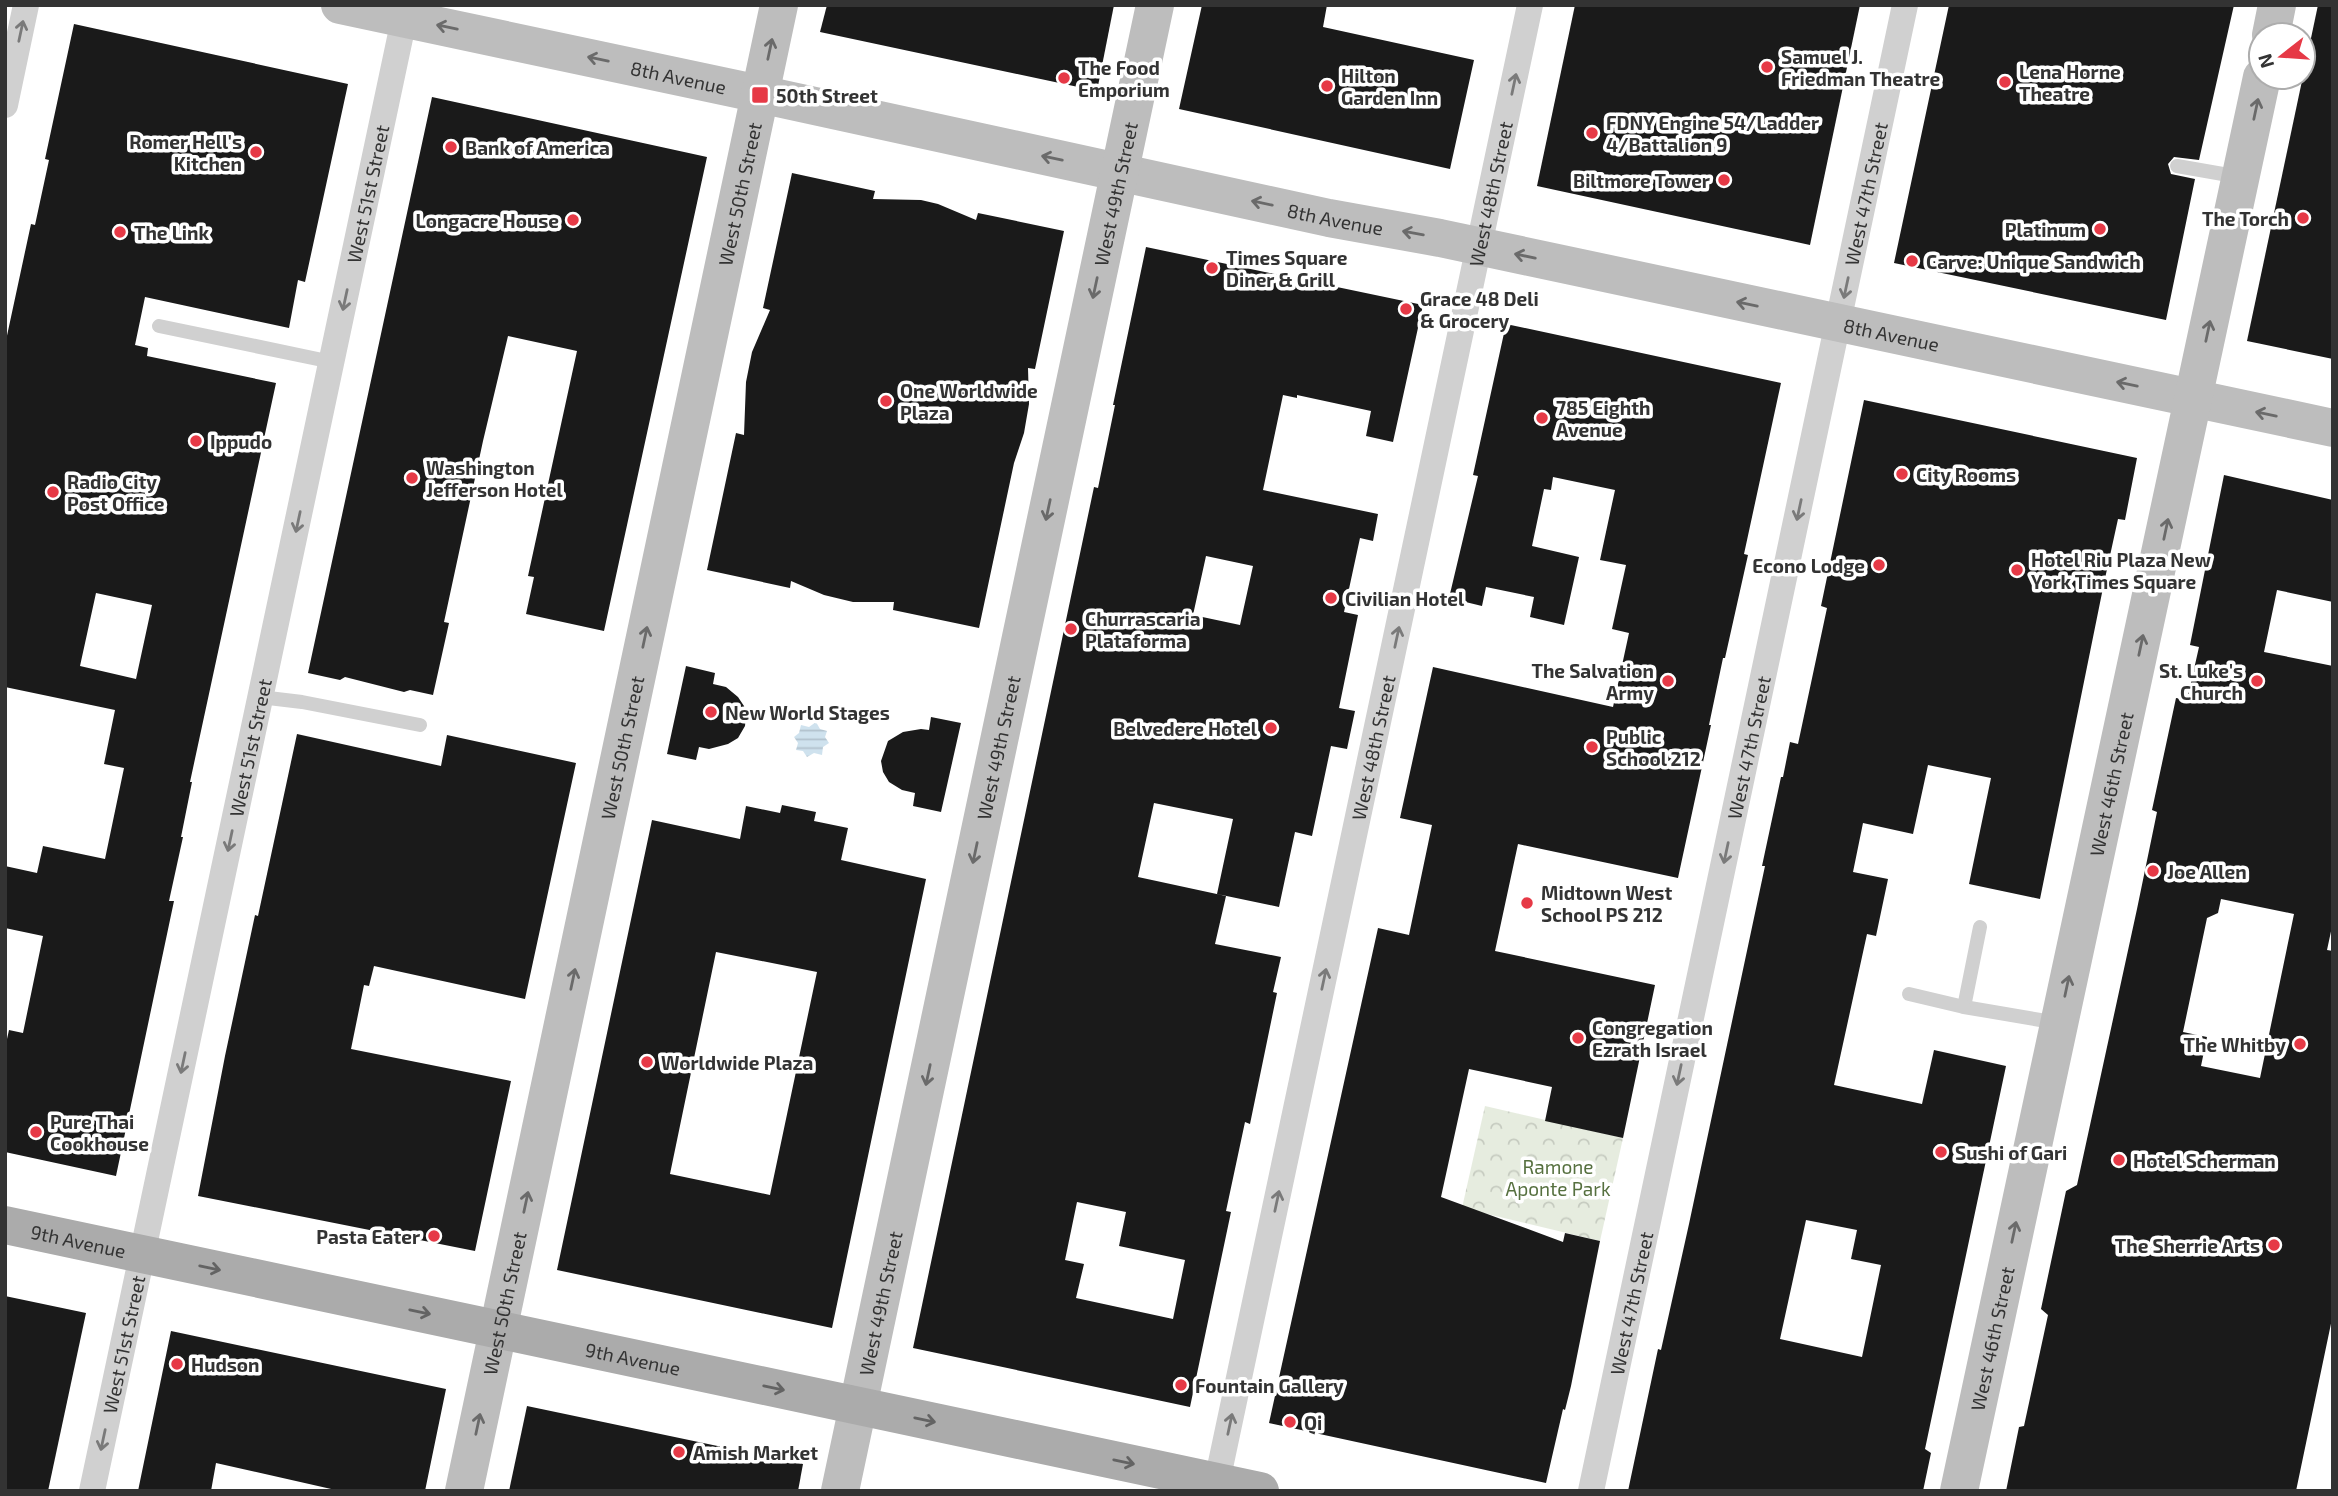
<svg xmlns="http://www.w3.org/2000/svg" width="2338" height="1496" viewBox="0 0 2338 1496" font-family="'Exo 2',sans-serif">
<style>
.park{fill:url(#park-crowns)}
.water{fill:url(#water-rules)}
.building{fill:#1a1a1a;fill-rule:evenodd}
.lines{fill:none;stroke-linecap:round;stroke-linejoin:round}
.lane{stroke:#d0d0d0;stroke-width:14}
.street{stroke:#d0d0d0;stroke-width:26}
.secondary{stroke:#bdbdbd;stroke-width:38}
.primary{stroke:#ababab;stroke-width:38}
.oneway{stroke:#6a6a6a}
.oneway2{stroke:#7a7a7a}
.oneway3{stroke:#636363}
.poi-dot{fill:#e63946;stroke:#fff;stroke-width:2.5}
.labels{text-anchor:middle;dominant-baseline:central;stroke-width:7;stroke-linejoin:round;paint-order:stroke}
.poi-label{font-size:19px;font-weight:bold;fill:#333;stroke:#fff;text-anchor:start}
.street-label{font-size:19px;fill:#333;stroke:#fff}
.park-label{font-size:19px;fill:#56703f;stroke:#fff}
</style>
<defs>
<pattern id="park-crowns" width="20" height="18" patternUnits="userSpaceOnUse" patternTransform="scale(1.75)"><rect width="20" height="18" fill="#e6ecdf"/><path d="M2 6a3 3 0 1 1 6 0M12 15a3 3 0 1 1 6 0" fill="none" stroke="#c6cbc0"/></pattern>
<pattern id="water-rules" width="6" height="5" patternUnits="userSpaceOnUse" patternTransform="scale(1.75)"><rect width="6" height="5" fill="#cfe2ee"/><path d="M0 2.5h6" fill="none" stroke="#b2c2cd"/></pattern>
</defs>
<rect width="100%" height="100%" fill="#fff"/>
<polygon class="park" points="1485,1106 1623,1138 1600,1241 1462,1208"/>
<polygon class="water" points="816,722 820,729 827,731 825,737 829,743 823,747 822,755 814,753 807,757 803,751 796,750 798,743 794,737 799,733 801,725 809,727"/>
<g class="building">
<polygon points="827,5 1114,5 1097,91 820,32"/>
<polygon points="1202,5 1327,5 1323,27 1474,60 1450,169 1179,109"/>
<polygon points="1575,5 1860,5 1810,245 1537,186"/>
<polygon points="1949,5 2234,5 2199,160 2174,157 2168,164 2171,174 2195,179 2166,320 1894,263"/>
<polygon points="2318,5 2333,5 2333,359 2247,341"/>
<path d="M 74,24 L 348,84 L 305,282 L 298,280 L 289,328 L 145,297 L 135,345 L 148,348 L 147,356 L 276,383 L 190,782 L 192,782 L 181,837 L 183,837 L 169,901 L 174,901 L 116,1176 L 5,1152 L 5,1048 L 9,1030 L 23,1033 L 43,936 L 5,928 L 5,866 L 37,873 L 43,846 L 105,859 L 124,768 L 104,764 L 115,710 L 5,687 L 5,345 L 31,224 L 35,225 L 49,160 L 45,159 ZM 96,593 L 152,605 L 136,679 L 80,666 Z"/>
<polygon points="432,97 707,157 604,631 526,614 534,577 528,576 577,351 508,336 483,441 444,622 449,623 433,695 410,690 404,692 345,677 340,680 308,673"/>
<polygon points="792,173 875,191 873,199 921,200 938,204 976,220 978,213 1064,231 1035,369 1028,368 1029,404 1024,433 1014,463 979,628 893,610 894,602 853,602 824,595 791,581 790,588 707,570 736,433 744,435 746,382 752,352 770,310 763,308"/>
<path d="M 1146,247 L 1423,305 L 1393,442 L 1366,436 L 1371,411 L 1297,395 L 1297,398 L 1283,395 L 1263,490 L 1378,514 L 1373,541 L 1360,538 L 1344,612 L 1358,615 L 1339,708 L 1355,711 L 1347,749 L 1331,746 L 1312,836 L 1295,832 L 1279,907 L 1217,894 L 1233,819 L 1154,803 L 1138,877 L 1226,896 L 1215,944 L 1281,957 L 1273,992 L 1277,993 L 1250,1124 L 1245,1122 L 1226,1211 L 1231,1212 L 1190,1407 L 913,1348 L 1094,487 L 1098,488 L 1115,405 L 1113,405 ZM 1206,556 L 1253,566 L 1240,625 L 1193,615 ZM 1077,1202 L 1126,1212 L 1119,1246 L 1185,1260 L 1173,1319 L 1076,1298 L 1084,1264 L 1065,1260 Z"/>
<polygon points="1506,324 1781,383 1744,554 1748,555 1725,658 1723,658 1709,725 1711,725 1678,878 1518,844 1495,951 1655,985 1623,1138 1545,1121 1552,1087 1469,1069 1441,1197 1563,1242 1565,1233 1600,1241 1571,1386 1565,1410 1563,1409 1546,1483 1269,1423 1378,928 1409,935 1432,825 1400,818 1433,667 1613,707 1629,633 1612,629 1626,565 1600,560 1615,490 1553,477 1551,490 1544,489 1532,546 1579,557 1564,625 1530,617 1534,597 1486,587 1482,606 1449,598 1478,476 1473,475"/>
<path d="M 1864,400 L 2137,458 L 2125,520 L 2118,519 L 2104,583 L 2040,899 L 1969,884 L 1991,778 L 1928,765 L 1913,834 L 1863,823 L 1853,872 L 1888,879 L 1876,936 L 1867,934 L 1834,1085 L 1922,1104 L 1934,1050 L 2006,1066 L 1925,1449 L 1931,1453 L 1923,1491 L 1628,1491 L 1658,1349 L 1661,1350 L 1689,1224 L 1765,866 L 1762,866 L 1781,777 L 1783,777 L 1790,742 L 1798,744 L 1827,608 L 1821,606 ZM 1806,1220 L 1857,1230 L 1851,1259 L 1881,1265 L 1862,1357 L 1780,1339 Z"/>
<path d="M 2224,475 L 2333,500 L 2333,602 L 2277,590 L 2264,652 L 2333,666 L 2333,922 L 2327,950 L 2333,951 L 2333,1314 L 2296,1491 L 2006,1491 L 2019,1427 L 2024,1426 L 2048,1315 L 2041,1309 L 2066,1191 L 2077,1185 L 2137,909 L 2157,812 L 2152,810 L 2176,698 L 2187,700 L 2199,647 L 2190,645 ZM 2221,899 L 2294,914 L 2260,1078 L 2201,1066 L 2207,1037 L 2183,1032 L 2207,918 L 2218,913 Z"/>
<polygon points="686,666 715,673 713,684 726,687 738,697 744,706 746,715 745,726 738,738 728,744 709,749 699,747 696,760 667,754"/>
<polygon points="931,717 961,723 941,812 913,806 915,793 902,790 889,782 883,772 881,761 888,741 903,732 921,729 929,730"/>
<polygon points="297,734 441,766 447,735 576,763 525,999 374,966 369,986 364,985 351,1049 511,1081 475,1251 198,1196 225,1056 255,915 258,916"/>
<path d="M 782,805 L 816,812 L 814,821 L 848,828 L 841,860 L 926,879 L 832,1328 L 557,1270 L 652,820 L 740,839 L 746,806 L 780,813 ZM 716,952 L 817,972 L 770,1195 L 670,1174 Z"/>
<polygon points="5,1296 86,1313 48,1491 5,1491"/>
<polygon points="171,1331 446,1389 425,1491 340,1491 216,1463 211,1491 138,1491"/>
<polygon points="527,1406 803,1464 798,1491 509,1491"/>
</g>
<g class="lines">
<g class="lane">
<polyline points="2177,166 2240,177"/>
<polyline points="159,326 332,362"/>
<polyline points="260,697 302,702 420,725"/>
<polyline points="1980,927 1964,1007 2058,1023"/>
<polyline points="1909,994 1964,1007"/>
</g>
<g class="street">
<polyline points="5,105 26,5"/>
<path id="s1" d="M 92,1491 L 407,5"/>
<path id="s2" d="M 1215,1491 L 1530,5"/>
<path id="s3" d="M 1591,1491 L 1905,5"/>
</g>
<g class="secondary">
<path id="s4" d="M 340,5 L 760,94 L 1329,218 L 1440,238 L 2333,428"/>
<polyline points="2271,35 2277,5"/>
<path id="s5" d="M 464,1491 L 779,5"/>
<path id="s6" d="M 840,1491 L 1155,5"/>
<path id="s7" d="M 1959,1491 L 2262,77"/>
</g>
<path class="primary" id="s8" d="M 5,1225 L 1260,1491"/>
</g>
<defs><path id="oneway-shaft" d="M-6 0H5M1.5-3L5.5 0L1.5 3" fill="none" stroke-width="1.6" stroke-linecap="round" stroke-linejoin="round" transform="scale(1.75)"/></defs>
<g class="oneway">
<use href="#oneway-shaft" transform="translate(447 27) rotate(-168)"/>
<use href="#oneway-shaft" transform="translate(770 49) rotate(-78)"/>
<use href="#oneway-shaft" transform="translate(598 59) rotate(-168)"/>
<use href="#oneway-shaft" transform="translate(2256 109) rotate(-78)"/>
<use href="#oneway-shaft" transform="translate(1052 158) rotate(-168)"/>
<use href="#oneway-shaft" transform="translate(1262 203) rotate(-168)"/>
<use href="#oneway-shaft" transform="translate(1413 233) rotate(-170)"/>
<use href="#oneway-shaft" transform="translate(1525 256) rotate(-168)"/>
<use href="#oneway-shaft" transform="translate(1095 288) rotate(102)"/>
<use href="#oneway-shaft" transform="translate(1747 304) rotate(-168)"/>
<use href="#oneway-shaft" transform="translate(2208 331) rotate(-78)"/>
<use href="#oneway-shaft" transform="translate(2127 384) rotate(-168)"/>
<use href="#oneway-shaft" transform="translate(2266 414) rotate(-168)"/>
<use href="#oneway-shaft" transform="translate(1048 510) rotate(102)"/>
<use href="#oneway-shaft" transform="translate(2166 529) rotate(-78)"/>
<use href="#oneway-shaft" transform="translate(645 637) rotate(-78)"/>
<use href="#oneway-shaft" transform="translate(2141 645) rotate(-78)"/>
<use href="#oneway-shaft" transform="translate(975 853) rotate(102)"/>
<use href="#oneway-shaft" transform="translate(573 979) rotate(-78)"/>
<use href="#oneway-shaft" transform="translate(2067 986) rotate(-78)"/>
<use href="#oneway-shaft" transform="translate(928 1075) rotate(102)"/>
<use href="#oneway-shaft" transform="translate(526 1202) rotate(-78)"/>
<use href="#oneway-shaft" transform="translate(2014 1232) rotate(-78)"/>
<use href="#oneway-shaft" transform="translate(478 1424) rotate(-78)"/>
</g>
<g class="oneway2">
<use href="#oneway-shaft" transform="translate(21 31) rotate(-78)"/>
<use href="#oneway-shaft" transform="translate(1514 84) rotate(-78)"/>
<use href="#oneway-shaft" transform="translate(1846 288) rotate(102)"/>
<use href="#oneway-shaft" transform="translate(345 300) rotate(102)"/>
<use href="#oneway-shaft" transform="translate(1799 510) rotate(102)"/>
<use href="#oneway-shaft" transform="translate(298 522) rotate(102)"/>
<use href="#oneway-shaft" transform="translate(1397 637) rotate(-78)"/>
<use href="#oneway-shaft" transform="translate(230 841) rotate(102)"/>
<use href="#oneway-shaft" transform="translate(1726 853) rotate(102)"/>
<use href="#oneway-shaft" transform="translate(1324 979) rotate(-78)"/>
<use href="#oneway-shaft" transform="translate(183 1063) rotate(102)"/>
<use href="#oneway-shaft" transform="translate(1679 1075) rotate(102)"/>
<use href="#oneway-shaft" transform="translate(1277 1201) rotate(-78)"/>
<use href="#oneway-shaft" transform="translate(1230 1424) rotate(-78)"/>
<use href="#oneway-shaft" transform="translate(103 1440) rotate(102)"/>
</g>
<g class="oneway3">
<use href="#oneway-shaft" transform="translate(210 1268) rotate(12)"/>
<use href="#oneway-shaft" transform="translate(420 1312) rotate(12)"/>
<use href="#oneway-shaft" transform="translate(774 1388) rotate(12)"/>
<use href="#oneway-shaft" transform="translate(925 1420) rotate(12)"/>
<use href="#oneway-shaft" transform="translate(1124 1462) rotate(12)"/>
</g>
<g class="poi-dot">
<circle cx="1767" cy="67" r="7"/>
<circle cx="1064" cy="78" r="7"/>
<circle cx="2005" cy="82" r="7"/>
<circle cx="1327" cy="86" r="7"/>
<rect x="751" y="86" width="18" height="18" rx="3.5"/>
<circle cx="1592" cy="133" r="7"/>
<circle cx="451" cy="147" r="7"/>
<circle cx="256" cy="152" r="7"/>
<circle cx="1724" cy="180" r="7"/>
<circle cx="2303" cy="218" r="7"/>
<circle cx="573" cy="220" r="7"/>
<circle cx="2100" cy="229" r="7"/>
<circle cx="120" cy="232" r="7"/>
<circle cx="1912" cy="261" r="7"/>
<circle cx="1212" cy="268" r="7"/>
<circle cx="1406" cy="309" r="7"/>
<circle cx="886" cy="401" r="7"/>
<circle cx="1542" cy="418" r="7"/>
<circle cx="196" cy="441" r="7"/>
<circle cx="1902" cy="474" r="7"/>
<circle cx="412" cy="478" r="7"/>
<circle cx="53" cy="492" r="7"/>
<circle cx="1879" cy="565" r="7"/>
<circle cx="2017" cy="570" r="7"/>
<circle cx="1331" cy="598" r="7"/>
<circle cx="1071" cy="629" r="7"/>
<circle cx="1668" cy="681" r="7"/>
<circle cx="2257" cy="681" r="7"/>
<circle cx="711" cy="712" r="7"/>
<circle cx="1271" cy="728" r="7"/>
<circle cx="1592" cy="747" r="7"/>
<circle cx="2153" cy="871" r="7"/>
<circle cx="1527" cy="903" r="7"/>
<circle cx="1578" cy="1038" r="7"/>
<circle cx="2300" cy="1044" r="7"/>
<circle cx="647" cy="1062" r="7"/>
<circle cx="36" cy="1132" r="7"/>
<circle cx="1941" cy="1152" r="7"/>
<circle cx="2119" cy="1160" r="7"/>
<circle cx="434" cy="1236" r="7"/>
<circle cx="2274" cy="1245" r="7"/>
<circle cx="177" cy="1364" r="7"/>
<circle cx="1181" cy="1385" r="7"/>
<circle cx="1290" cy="1422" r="7"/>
<circle cx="679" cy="1452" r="7"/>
</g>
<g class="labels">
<g class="poi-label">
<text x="1781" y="56">Samuel J.<tspan x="1781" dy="22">Friedman Theatre</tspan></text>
<text x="1078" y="67">The Food<tspan x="1078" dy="22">Emporium</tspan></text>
<text x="2019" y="71">Lena Horne<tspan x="2019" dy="22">Theatre</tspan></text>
<text x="1341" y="75">Hilton<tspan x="1341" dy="22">Garden Inn</tspan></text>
<text x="776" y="95">50th Street</text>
<text x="1606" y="122">FDNY Engine 54/Ladder<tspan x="1606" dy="22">4/Battalion 9</tspan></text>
<text x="242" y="141" text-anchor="end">Romer Hell's<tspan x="242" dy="22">Kitchen</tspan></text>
<text x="465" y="147">Bank of America</text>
<text x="1710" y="180" text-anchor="end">Biltmore Tower</text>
<text x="2289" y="218" text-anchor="end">The Torch</text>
<text x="559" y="220" text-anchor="end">Longacre House</text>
<text x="2086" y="229" text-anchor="end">Platinum</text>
<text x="134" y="232">The Link</text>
<text x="1226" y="257">Times Square<tspan x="1226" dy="22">Diner &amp; Grill</tspan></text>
<text x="1926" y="261">Carve: Unique Sandwich</text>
<text x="1420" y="298">Grace 48 Deli<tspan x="1420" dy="22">&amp; Grocery</tspan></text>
<text x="900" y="390">One Worldwide<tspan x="900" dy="22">Plaza</tspan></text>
<text x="1556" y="407">785 Eighth<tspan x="1556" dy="22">Avenue</tspan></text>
<text x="210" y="441">Ippudo</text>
<text x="426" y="467">Washington<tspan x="426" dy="22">Jefferson Hotel</tspan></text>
<text x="1916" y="474">City Rooms</text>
<text x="67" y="481">Radio City<tspan x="67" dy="22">Post Office</tspan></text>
<text x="2031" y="559">Hotel Riu Plaza New<tspan x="2031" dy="22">York Times Square</tspan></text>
<text x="1865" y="565" text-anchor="end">Econo Lodge</text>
<text x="1345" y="598">Civilian Hotel</text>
<text x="1085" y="618">Churrascaria<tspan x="1085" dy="22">Plataforma</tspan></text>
<text x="1654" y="670" text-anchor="end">The Salvation<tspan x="1654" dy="22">Army</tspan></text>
<text x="2243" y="670" text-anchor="end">St. Luke's<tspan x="2243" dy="22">Church</tspan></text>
<text x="725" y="712">New World Stages</text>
<text x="1257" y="728" text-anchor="end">Belvedere Hotel</text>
<text x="1606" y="736">Public<tspan x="1606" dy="22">School 212</tspan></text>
<text x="2167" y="871">Joe Allen</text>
<text x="1541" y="892">Midtown West<tspan x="1541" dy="22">School PS 212</tspan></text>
<text x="1592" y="1027">Congregation<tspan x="1592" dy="22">Ezrath Israel</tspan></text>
<text x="2286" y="1044" text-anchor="end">The Whitby</text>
<text x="661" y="1062">Worldwide Plaza</text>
<text x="50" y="1121">Pure Thai<tspan x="50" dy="22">Cookhouse</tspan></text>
<text x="1955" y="1152">Sushi of Gari</text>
<text x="2133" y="1160">Hotel Scherman</text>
<text x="420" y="1236" text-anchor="end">Pasta Eater</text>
<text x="2260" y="1245" text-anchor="end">The Sherrie Arts</text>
<text x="191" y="1364">Hudson</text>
<text x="1195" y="1385">Fountain Gallery</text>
<text x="1304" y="1422">Qi</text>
<text x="693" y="1452">Amish Market</text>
</g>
<g class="street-label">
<text stroke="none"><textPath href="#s4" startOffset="346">8th Avenue</textPath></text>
<text stroke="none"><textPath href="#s1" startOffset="1326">West 51st Street</textPath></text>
<text stroke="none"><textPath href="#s5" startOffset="1326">West 50th Street</textPath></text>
<text stroke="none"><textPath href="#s6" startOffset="1326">West 49th Street</textPath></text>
<text stroke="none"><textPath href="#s2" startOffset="1326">West 48th Street</textPath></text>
<text stroke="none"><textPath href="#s3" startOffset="1326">West 47th Street</textPath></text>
<text stroke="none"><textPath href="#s4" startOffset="1018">8th Avenue</textPath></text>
<text stroke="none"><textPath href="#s4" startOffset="1586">8th Avenue</textPath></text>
<text stroke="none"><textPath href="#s1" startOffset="760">West 51st Street</textPath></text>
<text stroke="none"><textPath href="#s5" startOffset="760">West 50th Street</textPath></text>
<text stroke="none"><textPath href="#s6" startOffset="760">West 49th Street</textPath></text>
<text stroke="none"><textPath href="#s2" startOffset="760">West 48th Street</textPath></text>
<text stroke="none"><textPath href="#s3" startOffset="760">West 47th Street</textPath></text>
<text stroke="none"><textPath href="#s7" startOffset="723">West 46th Street</textPath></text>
<text stroke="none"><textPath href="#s8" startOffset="75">9th Avenue</textPath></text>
<text stroke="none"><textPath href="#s5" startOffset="192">West 50th Street</textPath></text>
<text stroke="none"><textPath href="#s6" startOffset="192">West 49th Street</textPath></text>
<text stroke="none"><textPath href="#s3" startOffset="192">West 47th Street</textPath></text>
<text stroke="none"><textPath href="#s7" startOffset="156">West 46th Street</textPath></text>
<text stroke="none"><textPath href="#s1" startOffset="150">West 51st Street</textPath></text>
<text stroke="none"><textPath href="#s8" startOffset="642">9th Avenue</textPath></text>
</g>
<g class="park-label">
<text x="1558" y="1166">Ramone<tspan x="1558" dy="22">Aponte Park</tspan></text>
</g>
</g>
<rect width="2338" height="1496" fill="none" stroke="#333333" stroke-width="14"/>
<g transform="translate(2282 56) rotate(253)"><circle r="33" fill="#ffffff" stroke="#adadad" stroke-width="2"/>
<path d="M0-5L12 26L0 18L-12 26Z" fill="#e63946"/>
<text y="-10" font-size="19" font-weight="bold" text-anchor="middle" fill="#333333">N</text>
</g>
</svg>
